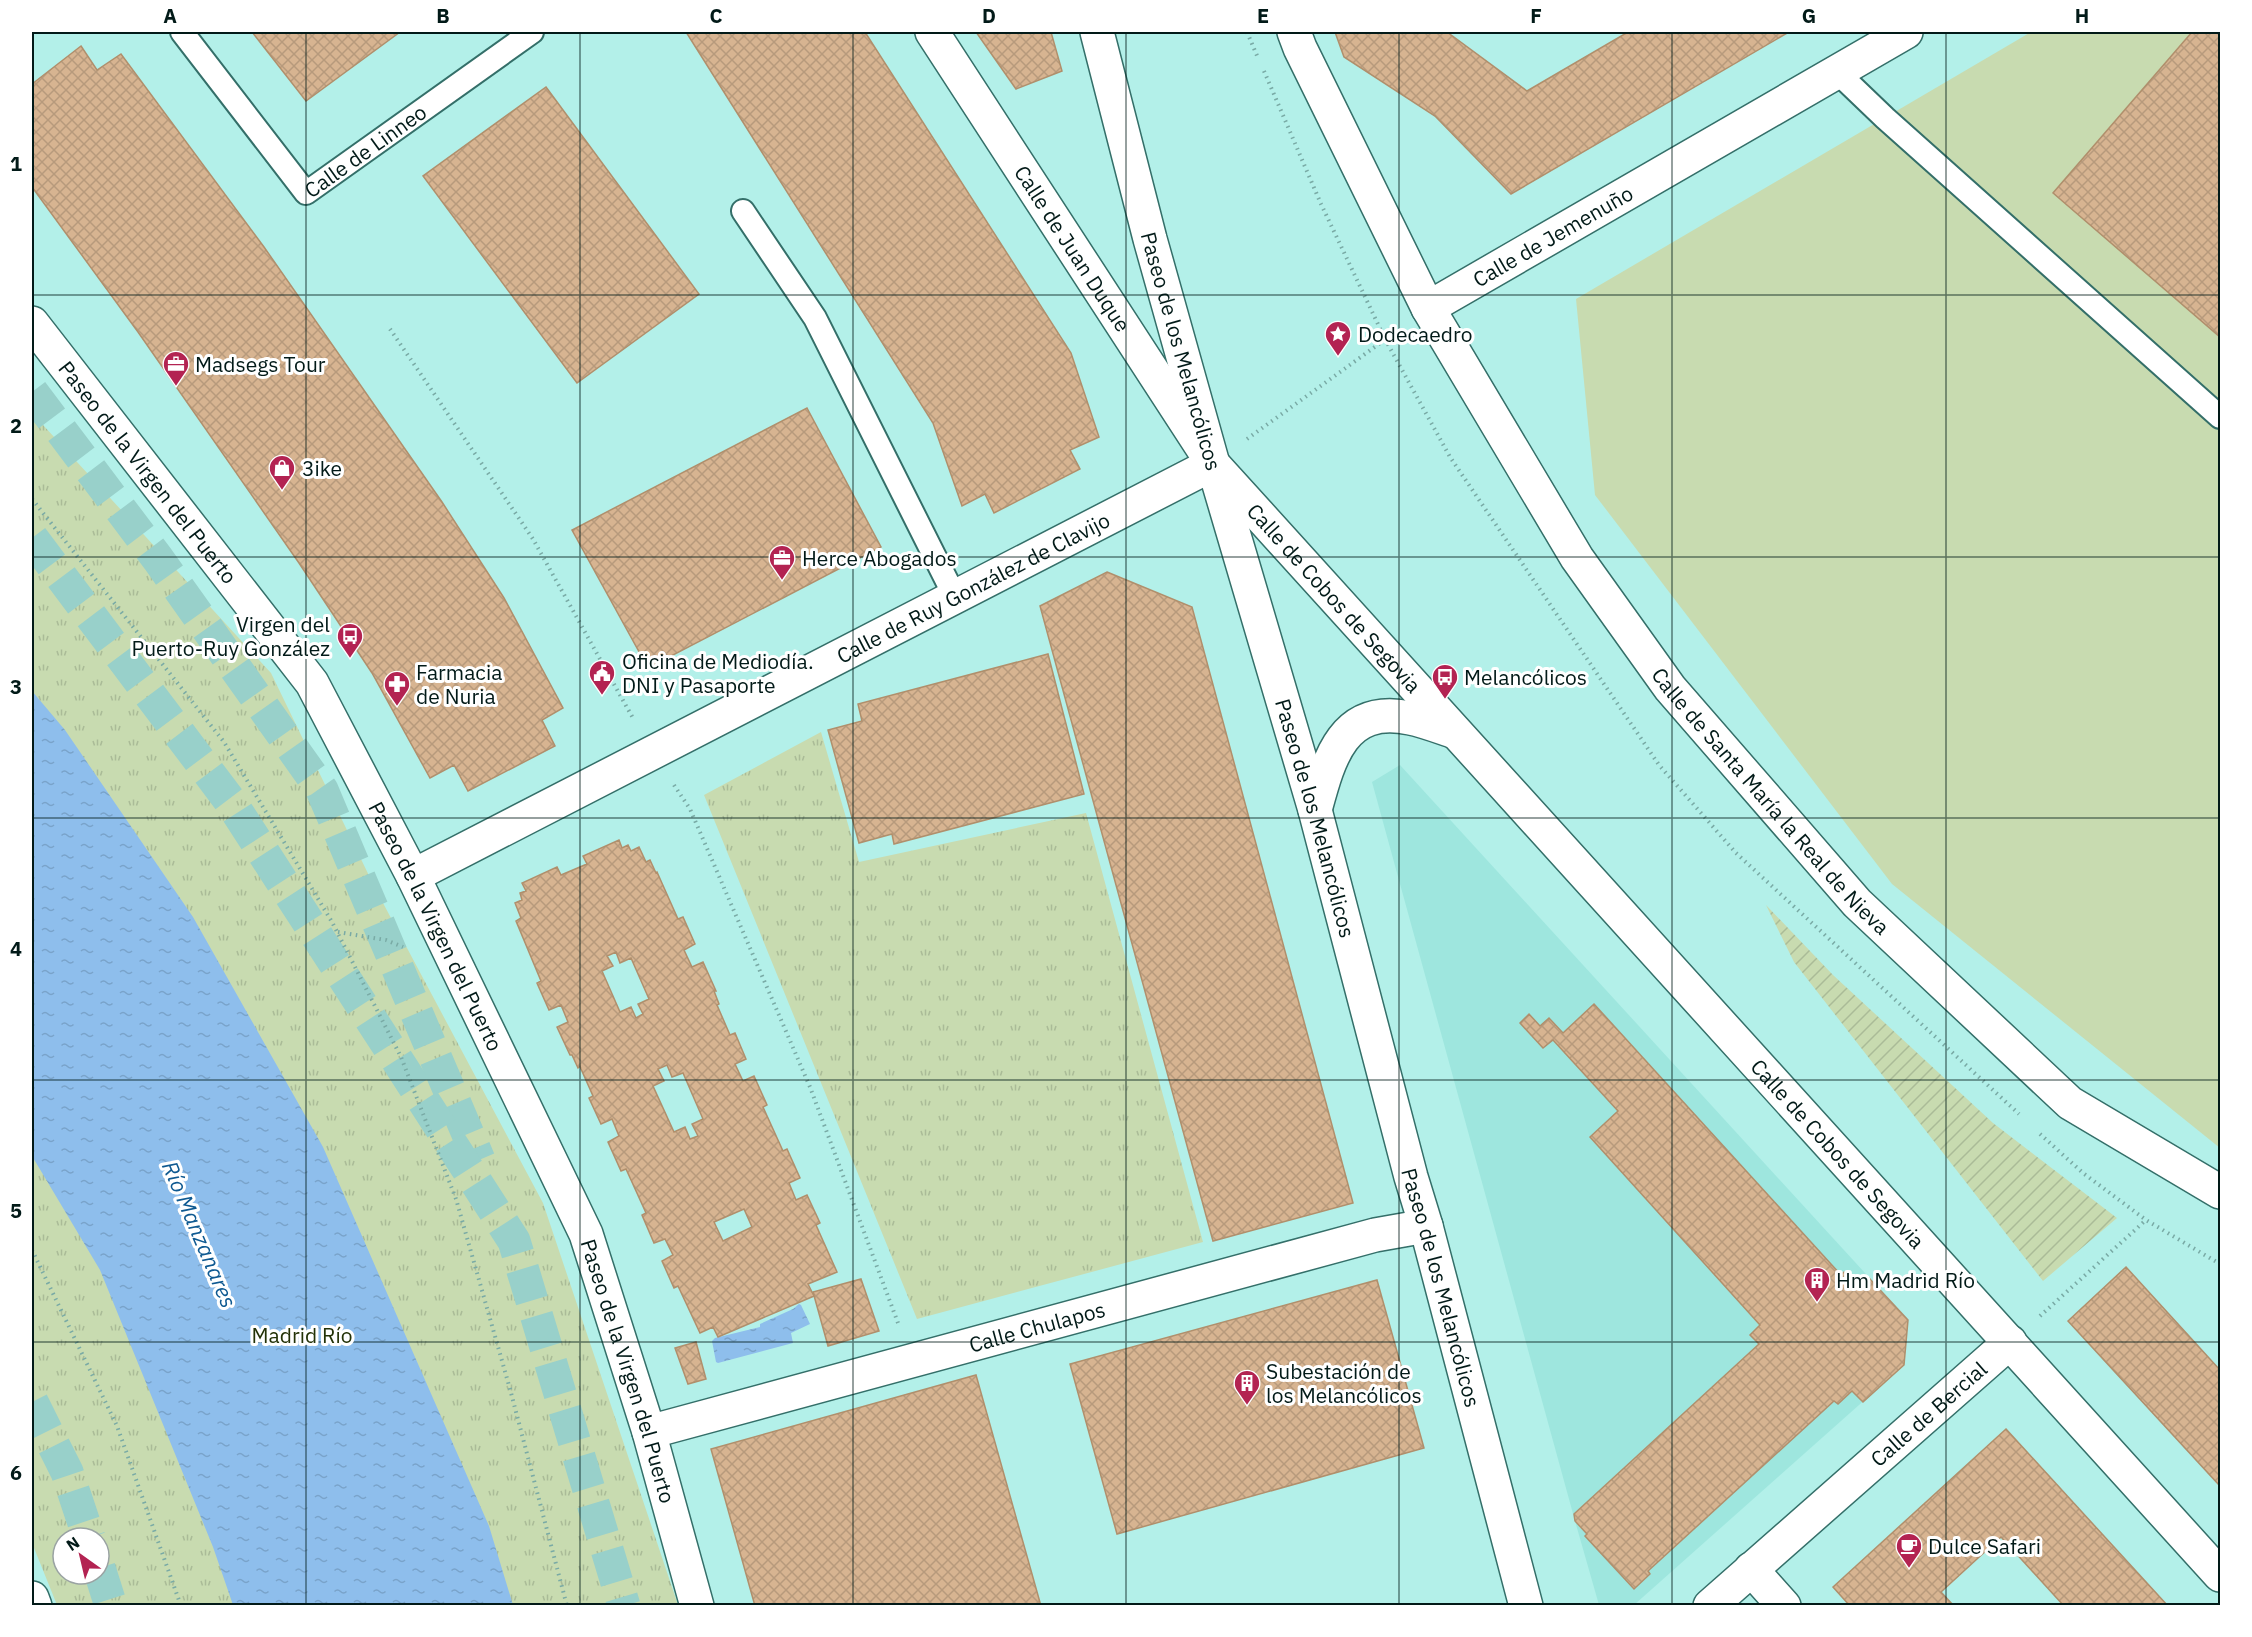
<svg xmlns="http://www.w3.org/2000/svg" width="2252" height="1637" viewBox="0 0 2252 1637" font-family="'IBM Plex Sans',sans-serif">
<style>
.built{fill:#9ee6de}
.grass{fill:#c8dbb0}
.park{fill:url(#park-tufts);fill-rule:evenodd}
.garden{fill:url(#garden-furrows)}
.water{fill:url(#water-ripples)}
.building{fill:url(#building-cross-hatch);stroke:#b08f6c;stroke-width:1.5;fill-rule:evenodd}
.lines{fill:none;stroke-linecap:round;stroke-linejoin:round}
.motorway-tunnel{stroke:#98d0ca;stroke-width:33;stroke-dasharray:33 16;stroke-linecap:butt}
.service-casing{stroke:#346f69;stroke-width:26}
.minor-casing{stroke:#346f69;stroke-width:36}
.tertiary-casing{stroke:#346f69;stroke-width:36}
.path{stroke:#79aaa5;stroke-width:4;stroke-dasharray:1.5 4.5;stroke-linecap:butt}
.service{stroke:#fff;stroke-width:22}
.minor{stroke:#fff;stroke-width:33}
.tertiary{stroke:#fff;stroke-width:33}
.grid{fill:none;stroke:#021a18;stroke-width:1.5;stroke-opacity:0.55}
.labels{text-anchor:middle;dominant-baseline:central;stroke-width:6;stroke-linejoin:round;paint-order:stroke}
.street-label{font-size:21px;fill:#021a18;stroke:#fff}
.poi-label{font-size:21px;fill:#021a18;stroke:#fff;text-anchor:start}
.park-label{font-size:21px;fill:#233207;stroke:#fff}
.water-label{font-size:22px;font-style:italic;fill:#0e5991;stroke:#fff}
.neatline{fill:none;stroke:#021a18;stroke-width:2}
.grid-label{font-size:20px;text-anchor:middle;font-weight:bold;fill:#021a18}
</style>
<defs>
<pattern id="park-tufts" width="24" height="20" patternUnits="userSpaceOnUse" patternTransform="scale(1.5)"><rect width="24" height="20" fill="#c8dbb0"/><path d="M3 7l-1-3M5 7V3M7 7l1-3M15 17l-1-3M17 17v-4M19 17l1-3" fill="none" stroke="#aabb97"/></pattern>
<pattern id="garden-furrows" width="10" height="10" patternUnits="userSpaceOnUse" patternTransform="scale(1.5)"><rect width="10" height="10" fill="#c8dbb0"/><path d="M-1 1l2-2M0 10L10 0M9 11l2-2" fill="none" stroke="#aabb97"/></pattern>
<pattern id="water-ripples" width="26" height="14" patternUnits="userSpaceOnUse" patternTransform="scale(1.5)"><rect width="26" height="14" fill="#8ebeec"/><path d="M2 4q2-2 4 0t4 0M15 11q2-2 4 0t4 0" fill="none" stroke="#79a3ca"/></pattern>
<pattern id="building-cross-hatch" width="8" height="8" patternUnits="userSpaceOnUse" patternTransform="scale(1.5)"><rect width="8" height="8" fill="#d7b491"/><path d="M0 0l8 8M0 8l8-8" fill="none" stroke="#b79a7c"/></pattern>
</defs>
<rect width="100%" height="100%" fill="#b3f0e9"/>
<polygon class="built" points="1400,765 1908,1320 1904,1365 1634,1605 1599,1605 1575,1521 1372,782"/>
<polygon class="grass" points="2031,32 2220,32 2220,1148 1892,884 1595,495 1576,299"/>
<g class="park">
<path d="M 32,413 L 271,673 L 375,888 L 543,1203 L 678,1605 L 57,1605 L 32,1543 ZM 63,1538 L 99,1538 L 99,1574 L 63,1574 Z"/>
<polygon points="821,732 859,862 1086,813 1203,1242 917,1319 704,795"/>
</g>
<polygon class="garden" points="1766,905 1833,975 1993,1123 2117,1218 2043,1281 1794,962"/>
<g class="water">
<polygon points="32,691 65,730 193,917 323,1147 489,1526 513,1605 233,1605 213,1547 100,1270 32,1156"/>
<polygon points="799,1304 801,1305 810,1324 791,1333 793,1343 718,1363 716,1362 712,1341 715,1338 760,1327 760,1324 793,1309"/>
</g>
<g class="building">
<polygon points="252,32 400,32 306,101"/>
<polygon points="686,32 865,32 1071,353 1099,437 1070,450 1080,469 994,513 985,494 962,506 933,423"/>
<polygon points="976,32 1051,32 1062,71 1016,89"/>
<polygon points="1335,32 1447,32 1527,91 1628,32 1789,32 1511,194 1435,116 1344,57"/>
<polygon points="2192,32 2220,32 2220,337 2053,193"/>
<polygon points="81,46 97,70 121,54 264,247 442,502 504,598 563,708 542,720 555,746 468,791 454,765 430,778 372,673 299,563 138,332 32,187 32,84"/>
<polygon points="546,87 699,294 577,383 423,176"/>
<polygon points="807,408 881,547 648,668 572,530"/>
<polygon points="1107,572 1192,607 1353,1203 1213,1241 1040,606"/>
<polygon points="1048,654 1084,794 894,844 892,834 859,843 828,730 862,721 858,704"/>
<path d="M 619,840 L 622,848 L 628,845 L 631,851 L 639,847 L 646,862 L 650,860 L 656,873 L 657,872 L 678,919 L 683,917 L 695,944 L 684,950 L 692,967 L 703,962 L 716,991 L 714,991 L 719,1004 L 717,1005 L 730,1035 L 735,1033 L 746,1059 L 735,1064 L 743,1081 L 754,1076 L 767,1105 L 763,1107 L 783,1151 L 787,1149 L 800,1178 L 789,1183 L 796,1200 L 807,1195 L 820,1223 L 816,1225 L 837,1272 L 808,1284 L 814,1296 L 718,1337 L 713,1327 L 700,1333 L 678,1286 L 674,1288 L 662,1261 L 673,1255 L 665,1239 L 654,1243 L 642,1215 L 646,1213 L 626,1169 L 621,1171 L 608,1142 L 619,1136 L 612,1119 L 601,1124 L 589,1098 L 593,1096 L 581,1069 L 580,1066 L 578,1068 L 572,1055 L 570,1055 L 557,1027 L 568,1022 L 561,1005 L 549,1010 L 537,983 L 541,981 L 516,921 L 521,918 L 515,903 L 522,900 L 520,893 L 526,891 L 522,883 L 557,867 L 561,875 L 587,864 L 583,856 ZM 616,952 L 620,963 L 631,958 L 649,999 L 638,1004 L 643,1014 L 636,1018 L 631,1007 L 620,1012 L 602,971 L 613,966 L 607,956 ZM 667,1065 L 672,1077 L 683,1073 L 703,1119 L 692,1124 L 698,1136 L 690,1139 L 685,1127 L 674,1132 L 653,1086 L 664,1081 L 658,1069 ZM 744,1209 L 752,1227 L 723,1241 L 714,1222 Z"/>
<polygon points="1594,1004 1841,1275 1844,1272 1858,1287 1869,1278 1908,1320 1904,1365 1863,1402 1852,1391 1838,1404 1834,1401 1648,1571 1650,1574 1634,1589 1585,1536 1587,1534 1575,1521 1574,1514 1759,1344 1750,1335 1760,1325 1590,1137 1618,1111 1553,1040 1543,1048 1520,1023 1529,1014 1540,1026 1549,1018 1563,1033"/>
<polygon points="2126,1267 2220,1370 2220,1486 2068,1321"/>
<polygon points="861,1279 879,1331 828,1346 813,1292"/>
<polygon points="1377,1280 1424,1448 1117,1534 1070,1364"/>
<polygon points="696,1342 706,1379 688,1384 675,1348"/>
<polygon points="976,1375 1041,1606 755,1606 711,1449"/>
<polygon points="2006,1429 2168,1606 2064,1606 2001,1537 1941,1592 1954,1606 1850,1606 1833,1587"/>
</g>
<g class="lines">
<g class="motorway-tunnel">
<polyline points="32,392 158,559 322,790 479,1160"/>
<polyline points="32,538 230,801 514,1241 624,1606"/>
<polyline points="32,1402 67,1472 89,1538"/>
<polyline points="99,1568 111,1606"/>
</g>
<g class="service-casing">
<g id="service">
<path id="s1" d="M 182,32 L 306,193 L 532,32"/>
<polyline points="1837,72 1885,118 2220,417"/>
<polyline points="743,211 815,318 955,597"/>
</g>
</g>
<g class="minor-casing">
<g id="minor">
<path id="s2" d="M 932,32 L 1213,464 L 2220,1575"/>
<path id="s3" d="M 1294,32 L 1300,48 L 1428,308 L 1577,558 L 1670,688 L 1857,903 L 2070,1103 L 2220,1192"/>
<path id="s4" d="M 1428,308 L 1906,32"/>
<path id="s5" d="M 32,323 L 312,683 L 413,876 L 586,1234 L 649,1432 L 697,1606"/>
<path d="M 1315,810 C 1329,758 1343,704 1410,718 C 1425,721 1440,727 1455,732"/>
<path id="s6" d="M 413,876 L 1213,464"/>
<path id="s7" d="M 649,1432 L 1375,1235 L 1426,1226"/>
<polyline points="1751,1569 1784,1606"/>
<polyline points="32,1598 35,1606"/>
<path id="s8" d="M 1710,1606 L 2010,1342"/>
</g>
</g>
<g class="tertiary-casing">
<g id="tertiary">
<path id="s9" d="M 1097,32 L 1150,239 L 1213,464 L 1315,810 L 1411,1177 L 1426,1226 L 1526,1606"/>
</g>
</g>
<g class="path">
<polyline points="1247,32 1258,58"/>
<polyline points="1264,71 1321,204 1385,339 1450,457 1659,765 1736,853 2019,1114"/>
<polyline points="390,329 533,539 634,720"/>
<polyline points="1247,439 1397,331"/>
<polyline points="32,499 224,742 332,922 401,1057 456,1199 510,1389 567,1606"/>
<polyline points="674,785 690,809 810,1087 898,1323"/>
<polyline points="338,932 386,940 403,947"/>
<polyline points="2040,1134 2083,1173 2146,1220 2220,1264"/>
<polyline points="32,1250 117,1426 181,1606"/>
<polyline points="2040,1316 2146,1220"/>
</g>
<use href="#service" class="service"/>
<use href="#minor" class="minor"/>
<use href="#tertiary" class="tertiary"/>
</g>
<path class="grid" d="M 306,32 L 306,1606M 580,32 L 580,1606M 853,32 L 853,1606M 1126,32 L 1126,1606M 1399,32 L 1399,1606M 1672,32 L 1672,1606M 1946,32 L 1946,1606M 32,295 L 2220,295M 32,557 L 2220,557M 32,818 L 2220,818M 32,1080 L 2220,1080M 32,1342 L 2220,1342"/>
<defs>
<g id="sight-pin" transform="scale(1.35)"><path d="M0 17L-7.5 6A9.5 9.5 0 1 1 7.5 6Z" fill="#b32352" stroke="#fff"/><path d="M0-6L1.8-2.2L6-1.7L2.9 1.2L3.7 5.4L0 3.3L-3.7 5.4L-2.9 1.2L-6-1.7L-1.8-2.2Z" fill="#fff"/></g>
<g id="office-pin" transform="scale(1.35)"><path d="M0 17L-7.5 6A9.5 9.5 0 1 1 7.5 6Z" fill="#b32352" stroke="#fff"/><path d="M-6-3h4V-5.5h4V-3h4V5H-6ZM-1-4.5V-3h2v-1.5ZM-6 0V1H6V0Z" fill="#fff"/></g>
<g id="shop-pin" transform="scale(1.35)"><path d="M0 17L-7.5 6A9.5 9.5 0 1 1 7.5 6Z" fill="#b32352" stroke="#fff"/><path d="M-5-2.5h2.3a2.7 3.5 0 0 1 5.4 0H5L5.5 6h-11ZM-1.5-2.5h3a1.5 2.3 0 0 0-3 0Z" fill="#fff"/></g>
<g id="bus-pin" transform="scale(1.35)"><path d="M0 17L-7.5 6A9.5 9.5 0 1 1 7.5 6Z" fill="#b32352" stroke="#fff"/><path d="M-5-6H5V4H4V6H2V4H-2V6H-4V4H-5ZM-3.5-4V0h7V-4ZM-3.5 1.2v1.5H-2V1.2ZM2 1.2v1.5H3.5V1.2Z" fill="#fff"/></g>
<g id="civic-pin" transform="scale(1.35)"><path d="M0 17L-7.5 6A9.5 9.5 0 1 1 7.5 6Z" fill="#b32352" stroke="#fff"/><path d="M-.6-6.5H3V-4.5H.6V-3L4-1V1h2V6H-6V1h2V-1L-.6-3ZM-1.2 2.5V6h2.4V2.5Z" fill="#fff"/></g>
<g id="pharmacy-pin" transform="scale(1.35)"><path d="M0 17L-7.5 6A9.5 9.5 0 1 1 7.5 6Z" fill="#b32352" stroke="#fff"/><path d="M-2-6h4v4h4v4h-4v4h-4v-4h-4v-4h4Z" fill="#fff"/></g>
<g id="building-pin" transform="scale(1.35)"><path d="M0 17L-7.5 6A9.5 9.5 0 1 1 7.5 6Z" fill="#b32352" stroke="#fff"/><path d="M-4-6H4V6H1V3H-1V6H-4ZM-2.5-4.3h1.7v1.8h-1.7ZM.8-4.3h1.7v1.8H.8ZM-2.5-1h1.7V.8h-1.7ZM.8-1h1.7V.8H.8Z" fill="#fff"/></g>
<g id="cafe-pin" transform="scale(1.35)"><path d="M0 17L-7.5 6A9.5 9.5 0 1 1 7.5 6Z" fill="#b32352" stroke="#fff"/><path d="M-5.5-4.5H6V0H3Q3 3.5 0 3.5H-2.5Q-5.5 3.5-5.5 0ZM3-3.2v2h1.7v-2ZM-6 4.5H4V6H-6Z" fill="#fff"/></g>
</defs>
<g fill-rule="evenodd">
<use href="#sight-pin" x="1338" y="334"/>
<use href="#office-pin" x="176" y="364"/>
<use href="#shop-pin" x="282" y="468"/>
<use href="#office-pin" x="782" y="558"/>
<use href="#bus-pin" x="350" y="636"/>
<use href="#civic-pin" x="602" y="673"/>
<use href="#bus-pin" x="1445" y="677"/>
<use href="#pharmacy-pin" x="397" y="684"/>
<use href="#building-pin" x="1817" y="1280"/>
<use href="#building-pin" x="1247" y="1383"/>
<use href="#cafe-pin" x="1909" y="1546"/>
</g>
<g class="labels">
<g class="street-label">
<text stroke="none"><textPath href="#s1" startOffset="276">Calle de Linneo</textPath></text>
<text stroke="none"><textPath href="#s4" startOffset="144">Calle de Jemenuño</textPath></text>
<text stroke="none"><textPath href="#s2" startOffset="258">Calle de Juan Duque</textPath></text>
<text stroke="none"><textPath href="#s9" startOffset="330">Paseo de los Melancólicos</textPath></text>
<text stroke="none"><textPath href="#s5" startOffset="189">Paseo de la Virgen del Puerto</textPath></text>
<text stroke="none"><textPath href="#s6" startOffset="630">Calle de Ruy González de Clavijo</textPath></text>
<text stroke="none"><textPath href="#s2" startOffset="696">Calle de Cobos de Segovia</textPath></text>
<text stroke="none"><textPath href="#s3" startOffset="909">Calle de Santa María la Real de Nieva</textPath></text>
<text stroke="none"><textPath href="#s9" startOffset="816">Paseo de los Melancólicos</textPath></text>
<text stroke="none"><textPath href="#s5" startOffset="729">Paseo de la Virgen del Puerto</textPath></text>
<text stroke="none"><textPath href="#s2" startOffset="1446">Calle de Cobos de Segovia</textPath></text>
<text stroke="none"><textPath href="#s9" startOffset="1302">Paseo de los Melancólicos</textPath></text>
<text stroke="none"><textPath href="#s7" startOffset="402">Calle Chulapos</textPath></text>
<text stroke="none"><textPath href="#s5" startOffset="1215">Paseo de la Virgen del Puerto</textPath></text>
<text stroke="none"><textPath href="#s8" startOffset="291">Calle de Bercial</textPath></text>
</g>
<g class="poi-label">
<text x="1358" y="334">Dodecaedro</text>
<text x="195" y="364">Madsegs Tour</text>
<text x="302" y="468">3ike</text>
<text x="802" y="558">Herce Abogados</text>
<text x="330" y="624" text-anchor="end">Virgen del<tspan x="330" dy="24">Puerto-Ruy González</tspan></text>
<text x="622" y="661">Oficina de Mediodía.<tspan x="622" dy="24">DNI y Pasaporte</tspan></text>
<text x="416" y="672">Farmacia<tspan x="416" dy="24">de Nuria</tspan></text>
<text x="1464" y="677">Melancólicos</text>
<text x="1836" y="1280">Hm Madrid Río</text>
<text x="1266" y="1371">Subestación de<tspan x="1266" dy="24">los Melancólicos</tspan></text>
<text x="1928" y="1546">Dulce Safari</text>
</g>
<g class="park-label">
<text x="302" y="1335">Madrid Río</text>
</g>
<g class="water-label">
<text transform="translate(200 1234) rotate(67)">Río Manzanares</text>
</g>
</g>
<rect width="2252" height="1637" fill="none" stroke="#ffffff" stroke-width="66"/>
<g transform="translate(81 1556) rotate(326)"><circle r="28" fill="#ffffff" stroke="#9aa3a3" stroke-width="1.5"/>
<path d="M0-4.5L10 22L0 15L-10 22Z" fill="#b32352"/>
<text y="-9" font-size="16" font-weight="bold" text-anchor="middle" fill="#021a18">N</text>
</g>
<rect x="33" y="33" width="2186" height="1571" class="neatline"/>
<g class="grid-label">
<text x="170" y="23">A</text>
<text x="443" y="23">B</text>
<text x="716" y="23">C</text>
<text x="989" y="23">D</text>
<text x="1263" y="23">E</text>
<text x="1536" y="23">F</text>
<text x="1809" y="23">G</text>
<text x="2082" y="23">H</text>
<text x="16" y="171">1</text>
<text x="16" y="433">2</text>
<text x="16" y="694">3</text>
<text x="16" y="956">4</text>
<text x="16" y="1218">5</text>
<text x="16" y="1480">6</text>
</g>
</svg>
